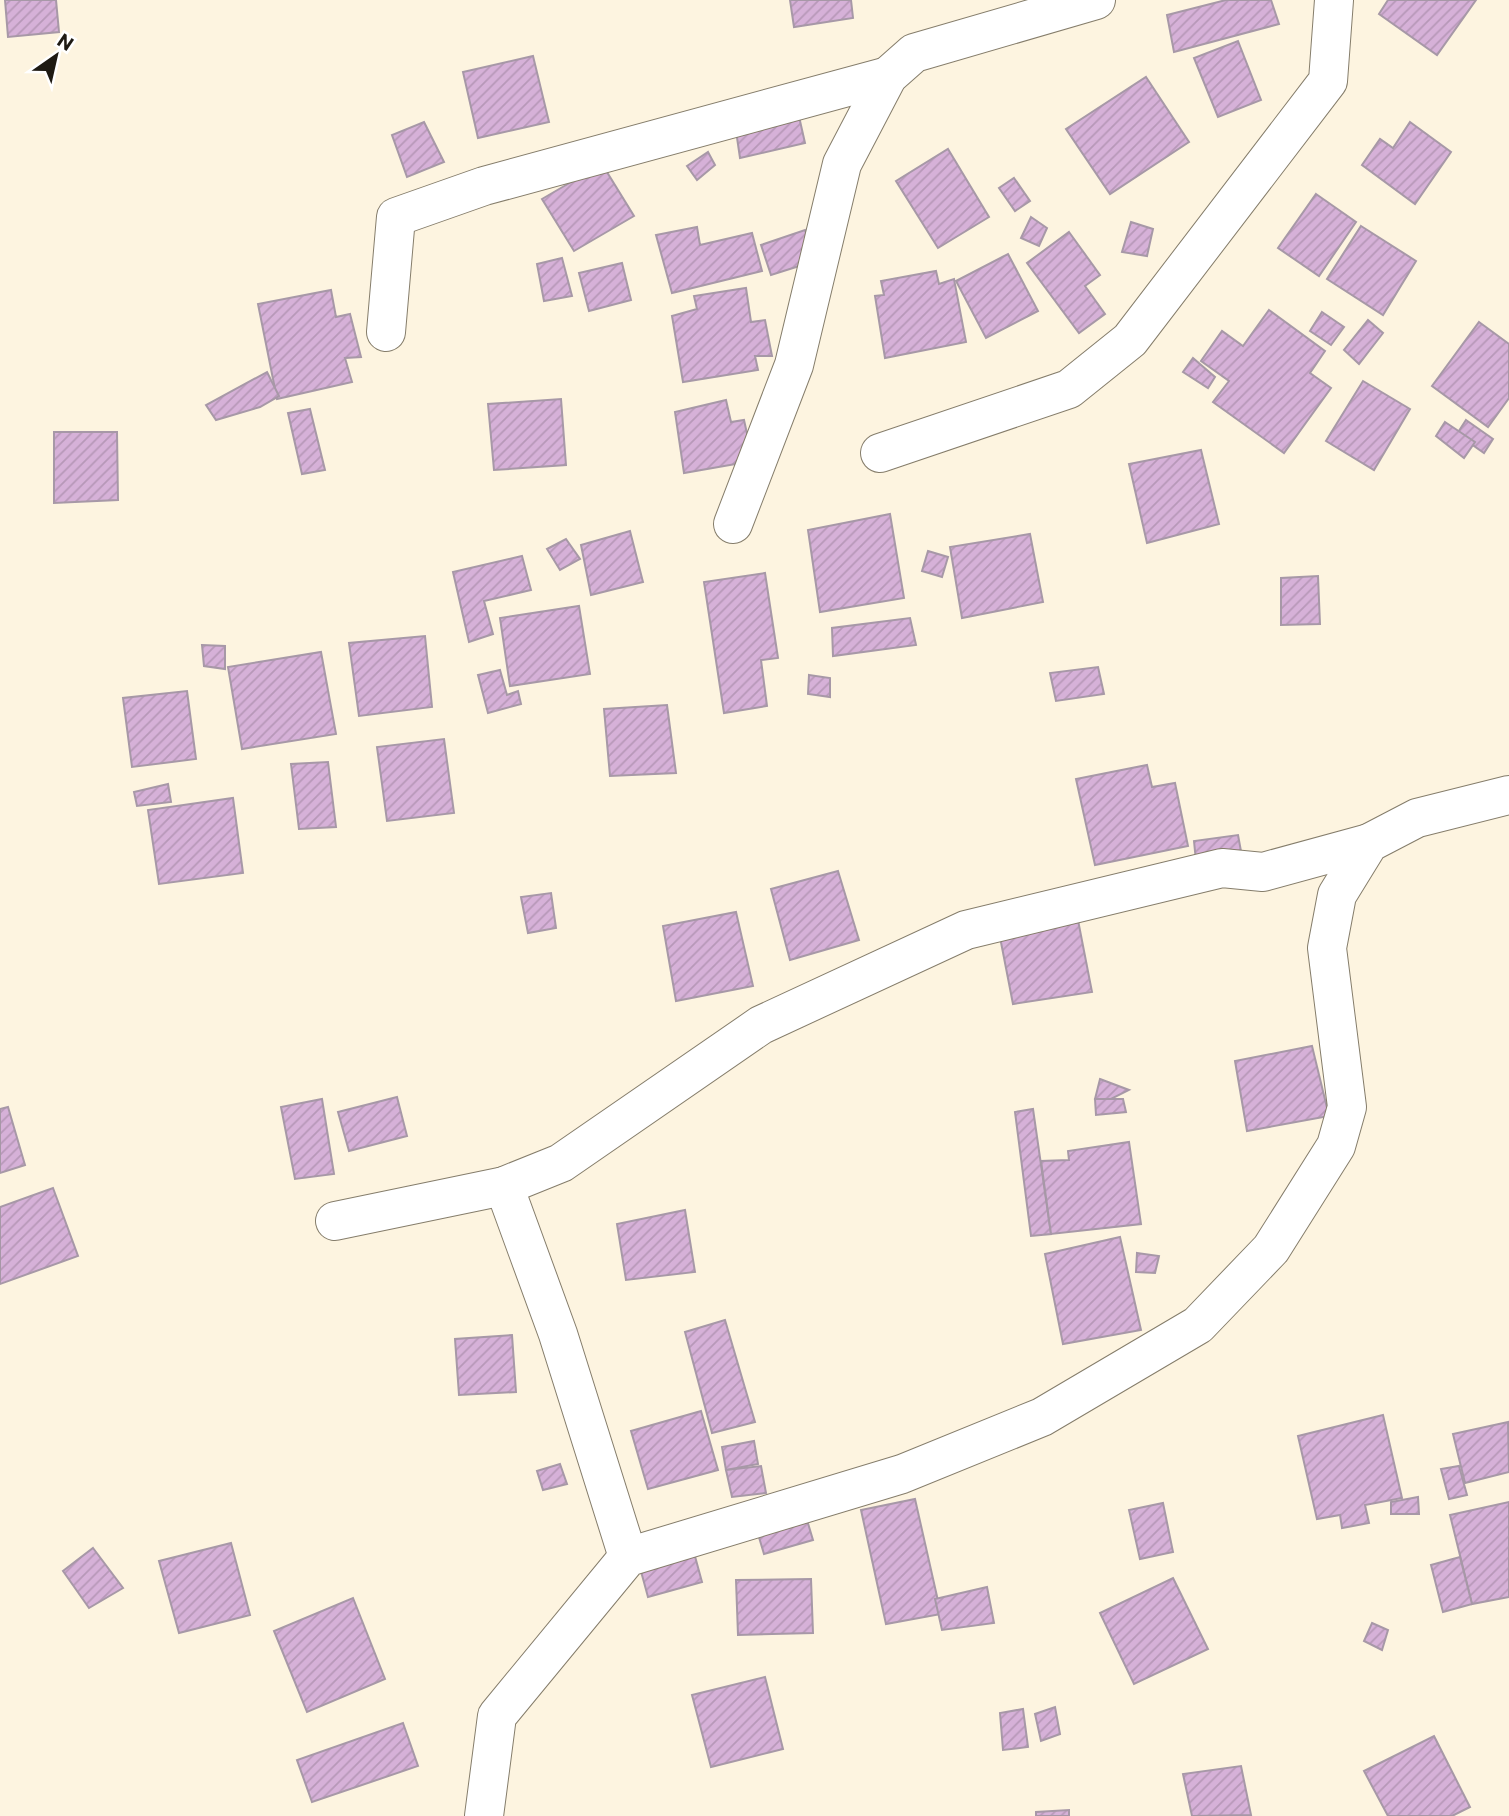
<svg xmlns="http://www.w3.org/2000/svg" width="1509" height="1816" viewBox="0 0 1509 1816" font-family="Commissioner,sans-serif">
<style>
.building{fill:url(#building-hatch);stroke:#a798a7;stroke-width:2}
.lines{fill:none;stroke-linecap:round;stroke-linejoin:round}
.minor-casing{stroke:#857d6b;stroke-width:40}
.minor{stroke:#fff;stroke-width:38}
</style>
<defs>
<pattern id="building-hatch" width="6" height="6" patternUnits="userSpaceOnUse" patternTransform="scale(1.75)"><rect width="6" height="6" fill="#d6b1d8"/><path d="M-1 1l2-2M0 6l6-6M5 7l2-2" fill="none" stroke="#b798b8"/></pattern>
</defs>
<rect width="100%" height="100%" fill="#fdf4e0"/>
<g class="building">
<polygon points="5,0 56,0 59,32 8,37"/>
<polygon points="790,0 851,0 853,18 794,27"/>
<polygon points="1226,0 1271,0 1279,24 1174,52 1167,15"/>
<polygon points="1388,0 1476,0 1437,55 1379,14"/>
<polygon points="1238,41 1261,100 1218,117 1194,58"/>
<polygon points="533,56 549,122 478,138 463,72"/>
<polygon points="1146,77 1189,142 1110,194 1066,129"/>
<polygon points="798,112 805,143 740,158 735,124"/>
<polygon points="424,122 444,162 407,177 392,135"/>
<polygon points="1410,122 1451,152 1415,204 1362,165 1380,139 1393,148"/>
<polygon points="948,149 989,217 938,248 896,181"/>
<polygon points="708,152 715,165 697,180 687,166"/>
<polygon points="602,164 634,216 574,251 542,199"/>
<polygon points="1014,178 1030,201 1015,211 999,188"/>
<polygon points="1316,194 1356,222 1319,276 1278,248"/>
<polygon points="1031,217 1047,228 1039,246 1021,238"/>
<polygon points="1131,222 1153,229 1147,256 1122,252"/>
<polygon points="1361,226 1416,261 1383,315 1327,279"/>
<polygon points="697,227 700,245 752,233 762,271 672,293 656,235"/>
<polygon points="805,230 815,261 771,275 761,245"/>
<polygon points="1069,232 1100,275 1085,286 1105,314 1079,333 1027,263"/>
<polygon points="1008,254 1038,311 986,338 956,281"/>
<polygon points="562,258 572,296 544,301 537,264"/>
<polygon points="622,263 631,300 589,311 579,273"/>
<polygon points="936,271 939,284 954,279 966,342 885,358 875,296 884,295 881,281"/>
<polygon points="746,288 751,322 765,320 772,356 755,356 758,370 683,382 672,316 697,309 694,296"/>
<polygon points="331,290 336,317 350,314 361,357 345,358 352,382 277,399 258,304"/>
<polygon points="1269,310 1325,351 1310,373 1331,388 1284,453 1213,402 1229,381 1201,361 1222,331 1243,346"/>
<polygon points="1322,312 1344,327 1331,345 1310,331"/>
<polygon points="1368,320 1383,333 1359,364 1344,350"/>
<polygon points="1479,322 1509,344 1509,398 1488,427 1432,386"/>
<polygon points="1193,358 1215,377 1208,388 1183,372"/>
<polygon points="267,372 279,396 260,407 216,420 206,405"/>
<polygon points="1363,381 1410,409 1374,470 1326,441"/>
<polygon points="561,399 566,465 494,470 488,404"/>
<polygon points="726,400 731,422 744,420 753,461 684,473 675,412"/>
<polygon points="310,409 325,470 302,474 288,413"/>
<polygon points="1466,420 1493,439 1484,453 1457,434"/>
<polygon points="1445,422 1475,442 1464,458 1436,436"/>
<polygon points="54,432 117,432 118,500 54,503"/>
<polygon points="1201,450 1219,524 1147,543 1129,464"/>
<polygon points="890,514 904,598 820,612 808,530"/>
<polygon points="630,531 643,582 591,595 581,545"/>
<polygon points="1030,534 1043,602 962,618 950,547"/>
<polygon points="566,539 580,559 560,570 547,549"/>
<polygon points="928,551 948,557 942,577 922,571"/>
<polygon points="522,556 531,590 484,601 493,634 469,642 453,572"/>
<polygon points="765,573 778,658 761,660 767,706 724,713 704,582"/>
<polygon points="1318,576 1320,624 1281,625 1281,578"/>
<polygon points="579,606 590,674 510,686 500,618"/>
<polygon points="910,618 916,645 833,656 832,628"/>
<polygon points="425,636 432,707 359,716 349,643"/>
<polygon points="202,645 225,646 225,669 204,666"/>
<polygon points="321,652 336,734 242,749 228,667"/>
<polygon points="1098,667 1104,694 1056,701 1050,673"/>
<polygon points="500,670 507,695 518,691 521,704 488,713 478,675"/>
<polygon points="809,675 830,678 830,697 808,694"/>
<polygon points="187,691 196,759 132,767 123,698"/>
<polygon points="667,705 676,773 610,776 604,709"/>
<polygon points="444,739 454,813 387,821 377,747"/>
<polygon points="328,762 336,827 299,829 291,764"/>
<polygon points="1147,765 1152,787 1175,783 1188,846 1095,865 1076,779"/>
<polygon points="168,784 171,802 137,806 134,792"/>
<polygon points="233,798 243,873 159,884 148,810"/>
<polygon points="1238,835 1243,862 1197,871 1194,841"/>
<polygon points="838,871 859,940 790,960 771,889"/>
<polygon points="551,893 556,928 528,933 521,897"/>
<polygon points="736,912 753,986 676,1001 663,926"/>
<polygon points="1077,915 1092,992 1013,1004 999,932"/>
<polygon points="1312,1046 1329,1116 1247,1131 1235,1061"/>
<polygon points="1100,1079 1129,1090 1105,1102 1095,1099"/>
<polygon points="397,1097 407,1136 349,1151 338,1112"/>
<polygon points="322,1099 334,1174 295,1179 281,1107"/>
<polygon points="1095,1099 1123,1099 1126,1112 1096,1115"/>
<polygon points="8,1107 25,1165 0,1173 0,1109"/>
<polygon points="1033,1109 1051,1234 1031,1236 1015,1112"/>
<polygon points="1129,1142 1141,1224 1051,1234 1041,1161 1069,1160 1068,1151"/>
<polygon points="53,1188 78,1256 0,1284 0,1207"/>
<polygon points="685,1210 695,1272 626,1280 617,1224"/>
<polygon points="1120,1237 1141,1330 1063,1344 1045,1254"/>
<polygon points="1137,1253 1159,1256 1155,1273 1136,1272"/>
<polygon points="725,1320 755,1422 712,1433 685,1332"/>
<polygon points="512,1335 516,1392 459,1395 455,1339"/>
<polygon points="701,1411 718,1470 648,1489 631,1431"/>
<polygon points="1383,1415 1402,1498 1365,1505 1369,1523 1342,1528 1340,1515 1317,1519 1298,1436"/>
<polygon points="1508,1422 1509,1472 1465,1483 1453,1434"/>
<polygon points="754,1441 758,1464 726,1470 722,1447"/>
<polygon points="560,1464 567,1484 543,1490 537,1471"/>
<polygon points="761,1466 766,1493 732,1497 726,1470"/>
<polygon points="1459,1466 1467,1495 1449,1499 1441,1469"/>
<polygon points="1418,1497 1419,1514 1391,1514 1391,1502"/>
<polygon points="915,1499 941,1614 886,1624 861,1510"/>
<polygon points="1509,1502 1509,1597 1472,1604 1450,1515"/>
<polygon points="1163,1503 1173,1552 1140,1559 1129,1510"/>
<polygon points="807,1520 813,1540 764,1554 758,1534"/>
<polygon points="231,1543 250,1615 179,1633 159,1561"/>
<polygon points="93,1548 123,1588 89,1608 63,1571"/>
<polygon points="693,1549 702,1582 648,1597 639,1564"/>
<polygon points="1460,1557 1472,1604 1443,1612 1431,1565"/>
<polygon points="1173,1578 1208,1649 1134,1684 1100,1613"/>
<polygon points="811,1579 813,1633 738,1635 736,1580"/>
<polygon points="987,1587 994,1623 942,1630 935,1599"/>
<polygon points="353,1598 385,1679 307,1712 274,1631"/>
<polygon points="1372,1623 1388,1630 1382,1650 1364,1641"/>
<polygon points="765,1677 783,1749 711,1767 692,1695"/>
<polygon points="1055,1707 1060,1734 1041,1741 1035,1714"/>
<polygon points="1023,1709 1028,1747 1003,1750 1000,1713"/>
<polygon points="403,1723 418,1766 312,1802 297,1760"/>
<polygon points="1434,1736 1470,1807 1452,1816 1388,1816 1364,1771"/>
<polygon points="1241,1766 1251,1815 1192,1816 1183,1774"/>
<polygon points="1069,1810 1069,1816 1036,1816 1036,1812"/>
</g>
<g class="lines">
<g class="minor-casing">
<g id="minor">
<polyline points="386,332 396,217 484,186 888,76"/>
<polyline points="880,453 1069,389 1130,340 1328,81 1334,0"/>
<polyline points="733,524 794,365 842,164 888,76 914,53 1096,0"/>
<polyline points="504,1186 558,1334 628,1557"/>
<polyline points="335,1221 504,1186 561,1163 761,1025 966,930 1222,868 1263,872 1369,843"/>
<polyline points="484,1816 497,1716 628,1557 902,1474 1042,1417 1198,1325 1271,1249 1336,1146 1347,1107 1327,948 1337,895 1369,843 1417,818 1509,795"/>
</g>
</g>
<use href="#minor" class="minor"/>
</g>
<g transform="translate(56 56) rotate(34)" stroke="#ffffff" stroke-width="5" paint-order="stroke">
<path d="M0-5L12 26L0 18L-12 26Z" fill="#1e1a13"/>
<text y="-10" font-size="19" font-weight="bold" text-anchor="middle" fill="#1e1a13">N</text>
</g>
</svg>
